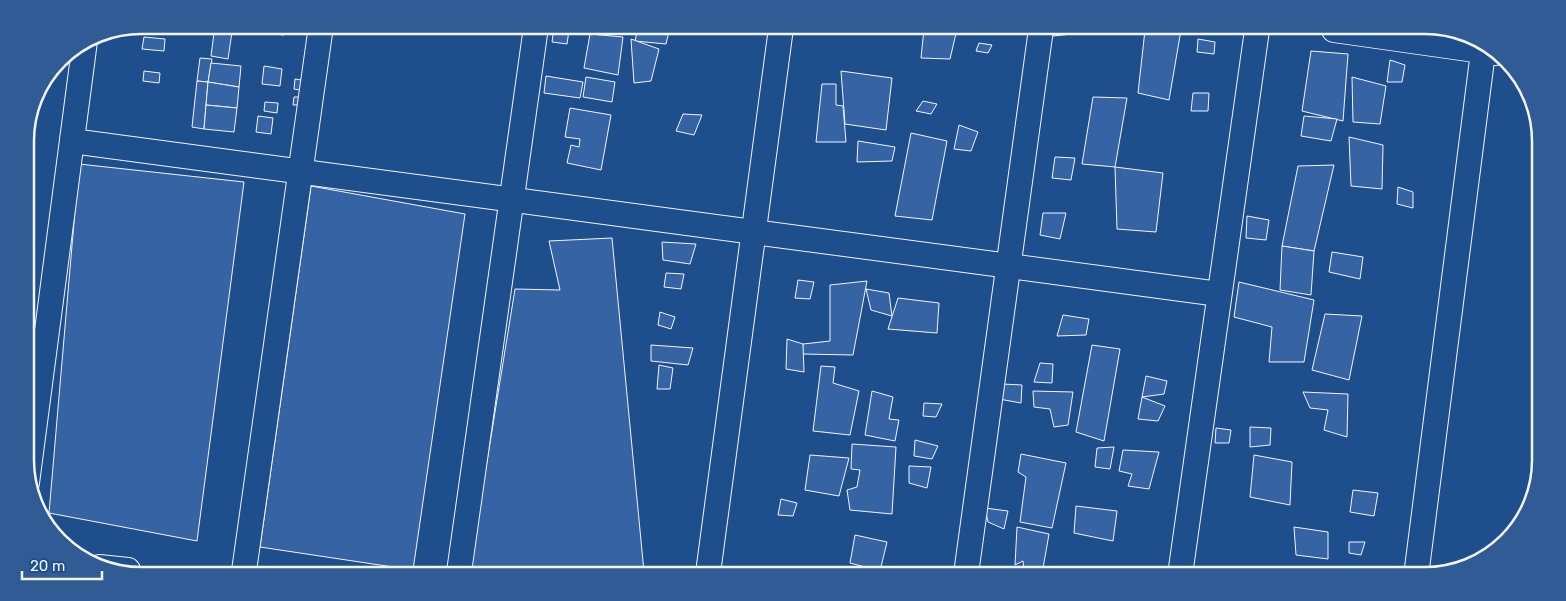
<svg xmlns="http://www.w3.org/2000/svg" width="1566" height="601" viewBox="0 0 1566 601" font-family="Rubik,sans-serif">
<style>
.building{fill:#3563a3;stroke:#f2f6ff}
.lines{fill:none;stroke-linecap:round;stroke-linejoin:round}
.street-casing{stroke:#f2f6ff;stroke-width:26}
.street{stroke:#1f4e8c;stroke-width:24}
.rim{fill:none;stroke:#f2f6ff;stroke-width:2.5}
</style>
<rect width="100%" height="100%" fill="#1f4e8c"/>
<g class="building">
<polygon points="215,25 233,25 228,59 211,56"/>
<polygon points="275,26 285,27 284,35 274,34"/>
<polygon points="638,27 670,27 666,44 635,41"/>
<polygon points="554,28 569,30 567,44 552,42"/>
<polygon points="924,29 957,29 950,59 921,58"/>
<polygon points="1055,29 1073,29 1072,34 1053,36"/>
<polygon points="1145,30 1181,30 1169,100 1138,93"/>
<polygon points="590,34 623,37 618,75 584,68"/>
<polygon points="144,37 165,39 164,51 142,49"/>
<polygon points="631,39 659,49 651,81 634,83"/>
<polygon points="1198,39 1215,42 1214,54 1197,52"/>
<polygon points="979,43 992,45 988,53 976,51"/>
<polygon points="1311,51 1348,54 1343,121 1302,111"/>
<polygon points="200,58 212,59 208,82 197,81"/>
<polygon points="1390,60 1405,65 1402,82 1387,82"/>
<polygon points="211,63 241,66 239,87 208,82"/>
<polygon points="264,66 282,69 280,86 262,84"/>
<polygon points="144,71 160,73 159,83 143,81"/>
<polygon points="841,71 892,78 886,130 845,124"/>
<polygon points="546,76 583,82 580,98 544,93"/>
<polygon points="586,77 615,82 612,102 583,97"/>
<polygon points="1352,77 1386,86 1380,124 1353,122"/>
<polygon points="295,79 308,81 306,91 294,89"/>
<polygon points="197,81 208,82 204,129 192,127"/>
<polygon points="208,82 239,87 237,108 206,105"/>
<polygon points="822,84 836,84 836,105 843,106 846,142 816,142"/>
<polygon points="1193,93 1209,93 1208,111 1191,111"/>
<polygon points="294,97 303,97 302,105 293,105"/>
<polygon points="1093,97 1127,98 1115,167 1082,164"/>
<polygon points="923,101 937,104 931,114 916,111"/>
<polygon points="265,102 278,103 277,113 264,111"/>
<polygon points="206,105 237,108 234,132 204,129"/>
<polygon points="570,108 611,115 601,170 567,163 571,145 579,147 580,139 565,137"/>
<polygon points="683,114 702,115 694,135 676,131"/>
<polygon points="258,116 273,118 271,134 256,132"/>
<polygon points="1304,116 1337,119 1331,141 1301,136"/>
<polygon points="959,125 978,132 971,151 954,149"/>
<polygon points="911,133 947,141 932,220 895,216"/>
<polygon points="1349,137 1383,145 1382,189 1351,186"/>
<polygon points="858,141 895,147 892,161 857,162"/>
<polygon points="1055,157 1075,158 1071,180 1052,178"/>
<polygon points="79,164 244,182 197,541 49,513"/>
<polygon points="1334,165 1314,251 1282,246 1298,166"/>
<polygon points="1115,167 1163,173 1156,232 1117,229"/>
<polygon points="311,186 465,214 413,570 260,547"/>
<polygon points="1398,187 1413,192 1413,208 1397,204"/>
<polygon points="1043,213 1066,213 1060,239 1040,235"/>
<polygon points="1247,216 1269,220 1266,240 1246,238"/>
<polygon points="612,238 644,572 469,572 515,289 560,290 549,241"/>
<polygon points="662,242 696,244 690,264 663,260"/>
<polygon points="1282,246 1314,251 1311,295 1280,290"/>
<polygon points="1332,252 1363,257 1360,279 1329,272"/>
<polygon points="666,273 684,274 681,289 664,287"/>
<polygon points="798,280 814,282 810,299 795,298"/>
<polygon points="867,281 853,355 802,354 803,344 830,341 830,285"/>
<polygon points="1239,282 1314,300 1304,362 1269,362 1272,327 1234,317"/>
<polygon points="866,289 889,293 892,316 871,310"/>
<polygon points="898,298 939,303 937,333 888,329"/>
<polygon points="660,312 675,317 671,329 658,325"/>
<polygon points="1325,314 1362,316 1349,380 1312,370"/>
<polygon points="1063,315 1089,319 1086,335 1057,336"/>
<polygon points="787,339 803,344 804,372 786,369"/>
<polygon points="651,345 693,348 688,365 651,361"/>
<polygon points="1092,345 1120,349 1104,441 1076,432"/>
<polygon points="1040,363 1053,364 1052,383 1034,382"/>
<polygon points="659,365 673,368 670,389 657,389"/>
<polygon points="821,366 835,367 833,383 859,391 850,435 813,431"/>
<polygon points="1146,376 1167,381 1164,394 1142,397"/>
<polygon points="1002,384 1022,385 1021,403 999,399"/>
<polygon points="872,391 893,397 889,419 899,420 895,441 865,435"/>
<polygon points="1033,391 1073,392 1068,425 1054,427 1050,409 1034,407"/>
<polygon points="1303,392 1348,394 1347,437 1324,430 1328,410 1310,408"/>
<polygon points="1142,397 1165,406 1158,421 1138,419"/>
<polygon points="924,403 942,404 936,417 923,416"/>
<polygon points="1250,427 1271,428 1270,445 1250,447"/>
<polygon points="1216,428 1231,430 1229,443 1215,443"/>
<polygon points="915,440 938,446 932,459 914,456"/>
<polygon points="852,444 896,447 892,514 850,510 847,490 857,487 860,470 851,469"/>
<polygon points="1114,447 1110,469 1095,467 1097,448"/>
<polygon points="1123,450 1159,452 1149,489 1128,486 1132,474 1119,471"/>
<polygon points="1021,454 1066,463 1052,528 1020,522 1026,477 1018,472"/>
<polygon points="810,455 849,458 839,496 805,490"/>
<polygon points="1254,455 1292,462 1290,505 1250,497"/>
<polygon points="909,466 931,467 927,488 909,483"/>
<polygon points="1353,490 1378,493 1374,516 1350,512"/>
<polygon points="781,499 797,503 793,516 778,515"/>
<polygon points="1076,506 1117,511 1113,541 1074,533"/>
<polygon points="985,508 1008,511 1004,529 988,522"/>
<polygon points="1017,527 1049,534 1042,574 1024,572 1023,561 1015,565"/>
<polygon points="1294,527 1328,532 1328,559 1296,555"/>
<polygon points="855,535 887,542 880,571 850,563"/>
<polygon points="1349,542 1365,542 1361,555 1349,553"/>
<polygon points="790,570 790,573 769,573 769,571"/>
<polygon points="903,570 917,570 916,574 902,573"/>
</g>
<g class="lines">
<g class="street-casing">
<g id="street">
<polyline points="1334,30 1496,53"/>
<polyline points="72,141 1219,294"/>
<polyline points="27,483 85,41"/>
<polyline points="99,567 128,570"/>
<polyline points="244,571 321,26"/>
<polyline points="459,572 536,27"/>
<polyline points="708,573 781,28"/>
<polyline points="966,574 1041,29"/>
<polyline points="1180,575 1257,30"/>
<polyline points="1416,576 1483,52"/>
</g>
</g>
<use href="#street" class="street"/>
</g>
<path d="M0 0H1566V601H0ZM141 34H1425A107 107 0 0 1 1532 141V460A107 107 0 0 1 1425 567H141A107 107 0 0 1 34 460V141A107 107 0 0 1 141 34Z" fill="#305b95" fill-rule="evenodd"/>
<path class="rim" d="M141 34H1425A107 107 0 0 1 1532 141V460A107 107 0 0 1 1425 567H141A107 107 0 0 1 34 460V141A107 107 0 0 1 141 34Z"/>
<path d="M22 571v8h80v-8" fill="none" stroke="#f2f6ff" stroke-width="2.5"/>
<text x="30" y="571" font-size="15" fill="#f2f6ff" stroke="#1f4e8c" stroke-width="4" paint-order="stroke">20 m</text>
</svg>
